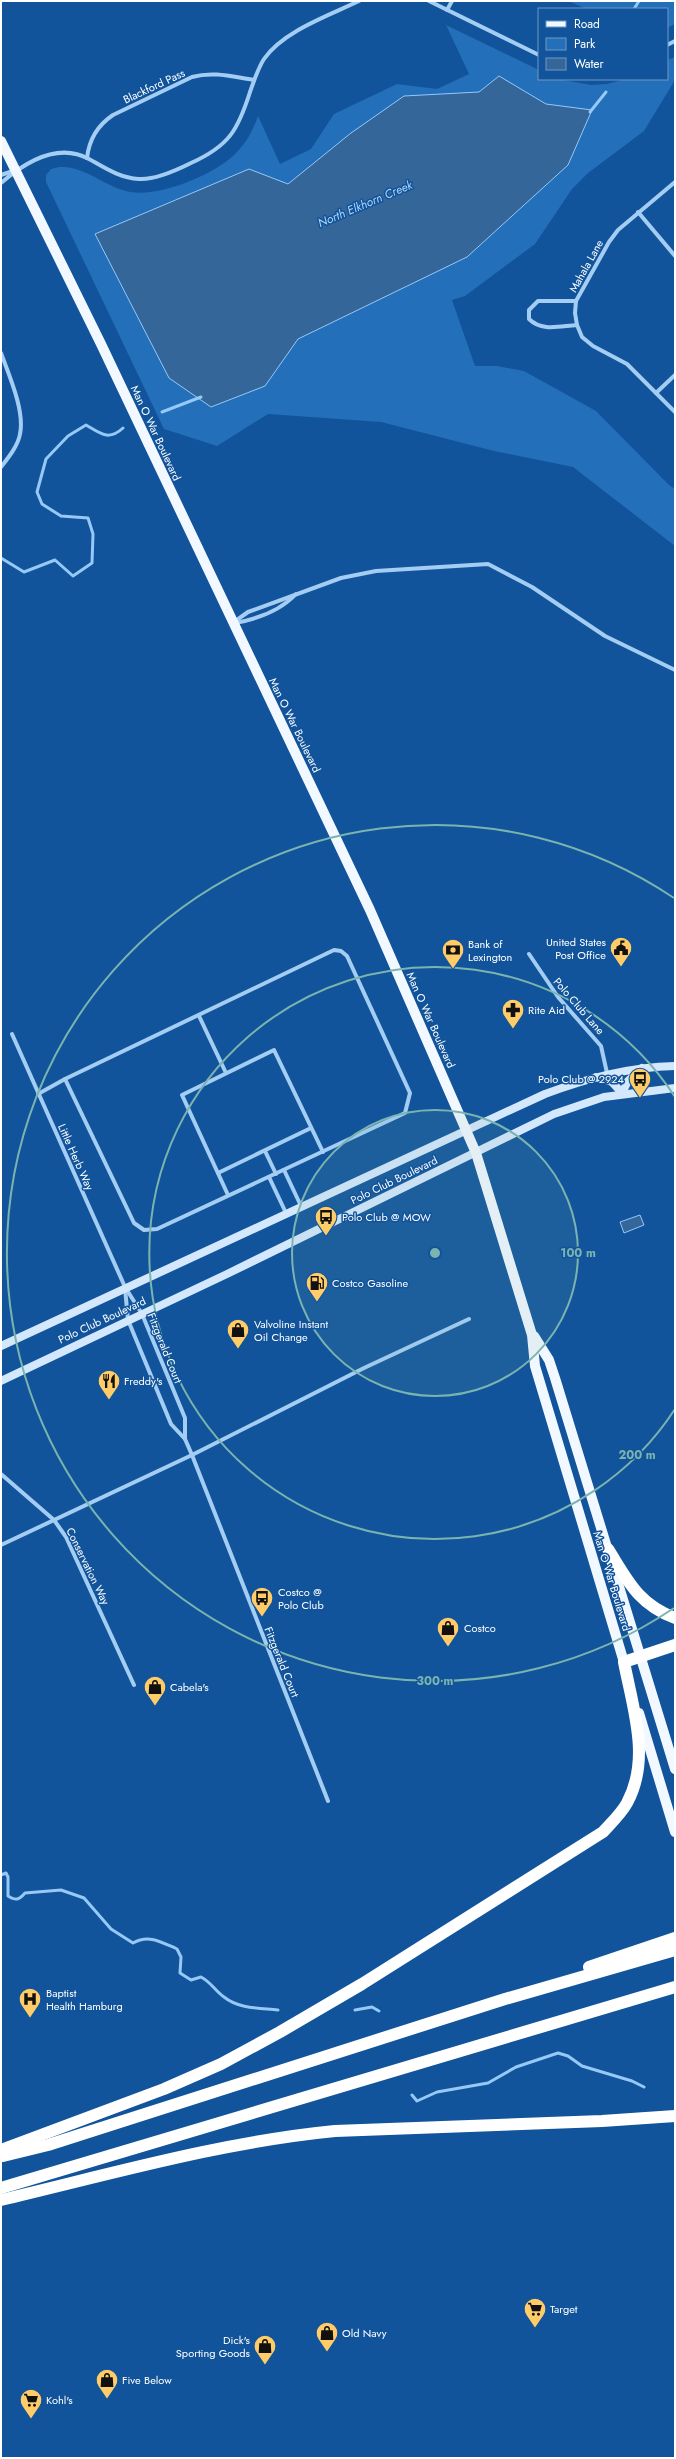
<svg xmlns="http://www.w3.org/2000/svg" width="676" height="2459" viewBox="0 0 676 2459" font-family="Jost,sans-serif">
<style>
.green{fill:#236fb9}
.water{fill:#356699;stroke:#96c8f8}
.lines{fill:none;stroke-linecap:round;stroke-linejoin:round}
.stream{stroke:#96c8f8;stroke-width:3}
.street{stroke:#a4cdf4;stroke-width:4}
.secondary{stroke:#d4e8fd;stroke-width:8}
.primary{stroke:#f2f8ff;stroke-width:10}
.highway{stroke:#fff;stroke-width:12}
.ring{fill:none;stroke:#7bb4af;stroke-width:2}
.labels{text-anchor:middle;dominant-baseline:central;stroke-width:3;stroke-linejoin:round;paint-order:stroke}
.street-label{font-size:11px;fill:#fff;stroke:#11549b}
.poi-label{font-size:11px;fill:#fff;stroke:#11549b;text-anchor:start}
.water-label{font-size:12px;font-style:italic;fill:#b1d6fb;stroke:#11549b}
.centre{fill:#7bb4af;stroke:#11549b;stroke-width:2}
.ring-label{font-size:12px;text-anchor:middle;font-weight:bold;fill:#7bb4af;stroke:#11549b;stroke-width:3;stroke-linejoin:round;paint-order:stroke}
</style>
<rect width="100%" height="100%" fill="#11549b"/>
<g class="green">
<polygon points="568,1 675,1 675,24 667,28 667,9 587,9"/>
<path d="M 446,25 L 539,70 L 539,79 L 558,79 L 591,85 L 607,84 L 626,79 L 667,79 L 667,60 L 675,57 L 675,80 L 644,131 L 588,173 L 572,189 L 535,244 L 465,296 L 452,300 L 475,366 L 497,366 L 524,371 L 596,411 L 669,485 L 675,489 L 675,546 L 573,467 L 494,451 L 381,422 L 268,414 L 217,446 L 164,429 L 46,182 L 46,175 L 51,169 C 79,159 104,188 131,192 C 160,197 216,174 236,153 C 247,142 253,130 258,116 L 280,164 L 311,149 L 334,114 L 397,84 L 437,89 L 469,74 Z"/>
</g>
<g class="water">
<polygon points="499,76 546,104 592,110 568,165 467,257 298,339 265,386 211,407 169,378 95,234 249,169 288,184 351,133 404,96 479,92"/>
<polygon points="640,1215 644,1225 624,1233 620,1222"/>
</g>
<g class="lines">
<g class="stream">
<polyline points="634,9 639,1"/>
<polyline points="590,112 606,92"/>
<polyline points="162,412 201,397"/>
<path d="M 1,558 L 24,572 L 55,560 L 73,576 L 92,563 L 93,534 L 88,518 L 61,516 L 42,504 L 37,492 L 46,459 L 68,436 L 86,425 C 101,434 109,441 123,428"/>
<path d="M 1,1875 L 6,1873 L 8,1877 L 8,1896 C 16,1901 19,1900 25,1893 L 61,1890 L 84,1898 L 111,1929 L 133,1943 C 149,1934 161,1942 177,1949 L 181,1957 L 180,1973 L 191,1980 L 201,1977 C 211,1982 215,1991 224,1997 C 239,2009 259,2008 278,2010"/>
<polyline points="355,2010 372,2007 379,2011"/>
<polyline points="412,2095 417,2101 437,2092 488,2083 516,2067 558,2053 568,2056 582,2066 632,2081 644,2087"/>
</g>
<g class="street">
<polyline points="429,1 539,55"/>
<polyline points="447,10 452,1"/>
<polyline points="667,45 675,41"/>
<path d="M 87,158 C 89,140 98,125 113,115 L 192,77 C 214,71 233,77 254,80"/>
<polyline points="1,175 13,171"/>
<polyline points="675,182 618,230 609,242 576,301 575,313 577,325 582,337 593,346 627,364 675,412"/>
<path d="M 1,183 C 24,163 58,142 89,159 C 105,168 120,178 139,179 C 155,180 177,170 191,163 C 229,146 238,130 250,92 C 254,81 258,68 264,59 C 283,31 330,15 359,1"/>
<polyline points="638,212 675,256"/>
<path d="M 576,301 L 538,301 L 529,310 L 529,319 C 542,332 560,326 577,325"/>
<path d="M 1,353 C 9,375 25,411 20,434 C 18,446 8,458 1,467"/>
<polyline points="656,393 675,375"/>
<polyline points="234,622 248,612 341,578 376,571 488,564 532,587 605,636 675,670"/>
<path d="M 235,623 C 257,619 280,611 296,594"/>
<polygon points="334,950 341,951 347,956 410,1093 405,1113 157,1229 144,1230 134,1223 65,1079"/>
<polyline points="529,954 558,997 601,1046 607,1073"/>
<polyline points="199,1016 226,1073"/>
<polyline points="12,1034 125,1287 142,1314 185,1418 185,1439"/>
<polyline points="38,1094 65,1079"/>
<polyline points="265,1151 276,1174"/>
<polyline points="284,1170 301,1206"/>
<polyline points="218,1173 311,1128"/>
<polyline points="269,1177 286,1213"/>
<polyline points="228,1195 182,1095 274,1050 323,1152"/>
<polyline points="125,1288 128,1320 171,1424 185,1439 192,1455 328,1801"/>
<polyline points="1,1474 54,1520 66,1537 134,1685"/>
<polyline points="1,1545 192,1455 364,1368 469,1319"/>
</g>
<g class="secondary">
<polyline points="596,1077 612,1082 622,1093 628,1081 642,1068"/>
<path d="M 1,1346 L 545,1094 C 588,1078 629,1067 675,1066"/>
<polyline points="1,1381 227,1274 554,1114 604,1097 675,1088"/>
</g>
<g class="primary">
<polyline points="1,141 101,344 370,910 476,1153 532,1335 535,1366 626,1669"/>
<polyline points="534,1336 549,1360 555,1378 675,1769"/>
<polyline points="639,1713 675,1832"/>
</g>
<g class="highway">
<path d="M 608,1549 C 628,1581 638,1604 675,1618"/>
<polyline points="589,1967 675,1938"/>
<path d="M 1,2150 L 164,2089 L 221,2064 L 280,2032 L 362,1984 L 603,1832 C 611,1823 621,1814 627,1803 C 651,1759 633,1709 624,1662 L 675,1645"/>
<polyline points="3,2156 48,2145 505,1999 675,1950"/>
<polyline points="1,2188 675,1987"/>
<path d="M 1,2200 C 111,2174 222,2142 335,2131 L 602,2121 L 675,2116"/>
</g>
</g>
<circle cx="435" cy="1253" r="143" fill="#7bb4af" fill-opacity=".12"/>
<g class="ring">
<circle cx="435" cy="1253" r="143"/>
<path d="M675 1409A286 286 0 1 1 675 1097"/>
<path d="M674 1608A428 428 0 1 1 674 898"/>
</g>
<defs>
<g id="civic-pin" transform="scale(1.15)"><path d="M0 17L-7.5 6A9.5 9.5 0 1 1 7.5 6Z" fill="#ffcc68" stroke="#11549b"/><path d="M-.6-6.5H3V-4.5H.6V-3L4-1V1h2V6H-6V1h2V-1L-.6-3ZM-1.2 2.5V6h2.4V2.5Z" fill="#111"/></g>
<g id="bank-pin" transform="scale(1.15)"><path d="M0 17L-7.5 6A9.5 9.5 0 1 1 7.5 6Z" fill="#ffcc68" stroke="#11549b"/><path d="M-6-4H6V4H-6ZM0-2.3a2.3 2.3 0 1 0 0 4.6a2.3 2.3 0 1 0 0-4.6Z" fill="#111"/></g>
<g id="pharmacy-pin" transform="scale(1.15)"><path d="M0 17L-7.5 6A9.5 9.5 0 1 1 7.5 6Z" fill="#ffcc68" stroke="#11549b"/><path d="M-2-6h4v4h4v4h-4v4h-4v-4h-4v-4h4Z" fill="#111"/></g>
<g id="bus-pin" transform="scale(1.15)"><path d="M0 17L-7.5 6A9.5 9.5 0 1 1 7.5 6Z" fill="#ffcc68" stroke="#11549b"/><path d="M-5-6H5V4H4V6H2V4H-2V6H-4V4H-5ZM-3.5-4V0h7V-4ZM-3.5 1.2v1.5H-2V1.2ZM2 1.2v1.5H3.5V1.2Z" fill="#111"/></g>
<g id="fuel-pin" transform="scale(1.15)"><path d="M0 17L-7.5 6A9.5 9.5 0 1 1 7.5 6Z" fill="#ffcc68" stroke="#11549b"/><path d="M-5.5-6h7V0h2V4h1.3V-2.5L3-4.5l.8-.8L6-3V5H2.5V1h-1V6h-7ZM-4.2-4.7v3.2H.2V-4.7Z" fill="#111"/></g>
<g id="shop-pin" transform="scale(1.15)"><path d="M0 17L-7.5 6A9.5 9.5 0 1 1 7.5 6Z" fill="#ffcc68" stroke="#11549b"/><path d="M-5-2.5h2.3a2.7 3.5 0 0 1 5.4 0H5L5.5 6h-11ZM-1.5-2.5h3a1.5 2.3 0 0 0-3 0Z" fill="#111"/></g>
<g id="restaurant-pin" transform="scale(1.15)"><path d="M0 17L-7.5 6A9.5 9.5 0 1 1 7.5 6Z" fill="#ffcc68" stroke="#11549b"/><path d="M-5-6h1v4h1v-4h1v4h1v-4h1v5L-1.5 .5V6h-2V.5L-5-1ZM5-6V6H3V1.5H1.5Q1.5-4 5-6Z" fill="#111"/></g>
<g id="hospital-pin" transform="scale(1.15)"><path d="M0 17L-7.5 6A9.5 9.5 0 1 1 7.5 6Z" fill="#ffcc68" stroke="#11549b"/><path d="M-5-5h3v3.5h4V-5h3V5h-3V1.5h-4V5h-3Z" fill="#111"/></g>
<g id="supermarket-pin" transform="scale(1.15)"><path d="M0 17L-7.5 6A9.5 9.5 0 1 1 7.5 6Z" fill="#ffcc68" stroke="#11549b"/><path d="M-6-5.5h2.5l.6 2H6L4.5 2H-2.5L-4.4-4H-6ZM-1.5 3.2a1.3 1.3 0 1 0 .1 0ZM3 3.2a1.3 1.3 0 1 0 .1 0Z" fill="#111"/></g>
</defs>
<g fill-rule="evenodd">
<use href="#civic-pin" x="621" y="948"/>
<use href="#bank-pin" x="453" y="950"/>
<use href="#pharmacy-pin" x="513" y="1010"/>
<use href="#bus-pin" x="640" y="1079"/>
<use href="#bus-pin" x="326" y="1217"/>
<use href="#fuel-pin" x="317" y="1283"/>
<use href="#shop-pin" x="238" y="1330"/>
<use href="#restaurant-pin" x="109" y="1381"/>
<use href="#bus-pin" x="262" y="1598"/>
<use href="#shop-pin" x="448" y="1628"/>
<use href="#shop-pin" x="155" y="1687"/>
<use href="#hospital-pin" x="30" y="1999"/>
<use href="#supermarket-pin" x="535" y="2309"/>
<use href="#shop-pin" x="327" y="2333"/>
<use href="#shop-pin" x="265" y="2346"/>
<use href="#shop-pin" x="107" y="2380"/>
<use href="#supermarket-pin" x="31" y="2400"/>
</g>
<g class="labels">
<g class="street-label">
<text transform="translate(154 86) rotate(-25)">Blackford Pass</text>
<text transform="translate(586 266) rotate(-61)">Mahala Lane</text>
<text transform="translate(156 433) rotate(65)">Man O War Boulevard</text>
<text transform="translate(295 725) rotate(64)">Man O War Boulevard</text>
<text transform="translate(579 1006) rotate(49)">Polo Club Lane</text>
<text transform="translate(431 1020) rotate(66)">Man O War Boulevard</text>
<text transform="translate(76 1157) rotate(66)">Little Herb Way</text>
<text transform="translate(394 1180) rotate(-26)">Polo Club Boulevard</text>
<text transform="translate(102 1320) rotate(-25)">Polo Club Boulevard</text>
<text transform="translate(165 1348) rotate(68)">Fitzgerald Court</text>
<text transform="translate(88 1566) rotate(64)">Conservation Way</text>
<text transform="translate(612 1581) rotate(73)">Man O War Boulevard</text>
<text transform="translate(282 1662) rotate(68)">Fitzgerald Court</text>
</g>
<g class="poi-label">
<text x="606" y="942" text-anchor="end">United States<tspan x="606" dy="13">Post Office</tspan></text>
<text x="468" y="944">Bank of<tspan x="468" dy="13">Lexington</tspan></text>
<text x="528" y="1010">Rite Aid</text>
<text x="624" y="1079" text-anchor="end">Polo Club @ 2924</text>
<text x="342" y="1217">Polo Club @ MOW</text>
<text x="332" y="1283">Costco Gasoline</text>
<text x="254" y="1324">Valvoline Instant<tspan x="254" dy="13">Oil Change</tspan></text>
<text x="124" y="1381">Freddy's</text>
<text x="278" y="1592">Costco @<tspan x="278" dy="13">Polo Club</tspan></text>
<text x="464" y="1628">Costco</text>
<text x="170" y="1687">Cabela's</text>
<text x="46" y="1993">Baptist<tspan x="46" dy="13">Health Hamburg</tspan></text>
<text x="550" y="2309">Target</text>
<text x="342" y="2333">Old Navy</text>
<text x="250" y="2340" text-anchor="end">Dick's<tspan x="250" dy="13">Sporting Goods</tspan></text>
<text x="122" y="2380">Five Below</text>
<text x="46" y="2400">Kohl's</text>
</g>
<g class="water-label">
<text transform="translate(365 204) rotate(-23)">North Elkhorn Creek</text>
</g>
</g>
<circle cx="435" cy="1253" r="6" class="centre"/>
<g class="ring-label">
<text x="578" y="1257">100 m</text>
<text x="637" y="1459">200 m</text>
<text x="435" y="1685">300 m</text>
</g>
<rect width="676" height="2459" fill="none" stroke="#ffffff" stroke-width="4"/>
<rect x="538" y="8" width="130" height="72" fill="#11549b" stroke="#7098c3"/>
<rect x="546" y="21" width="20" height="6" fill="#f2f8ff" stroke="#7098c3"/>
<text x="574" y="28" font-size="12" fill="#ffffff">Road</text>
<rect x="546" y="38" width="20" height="12" fill="#236fb9" stroke="#7098c3"/>
<text x="574" y="48" font-size="12" fill="#ffffff">Park</text>
<rect x="546" y="58" width="20" height="12" fill="#356699" stroke="#7098c3"/>
<text x="574" y="68" font-size="12" fill="#ffffff">Water</text>
</svg>
